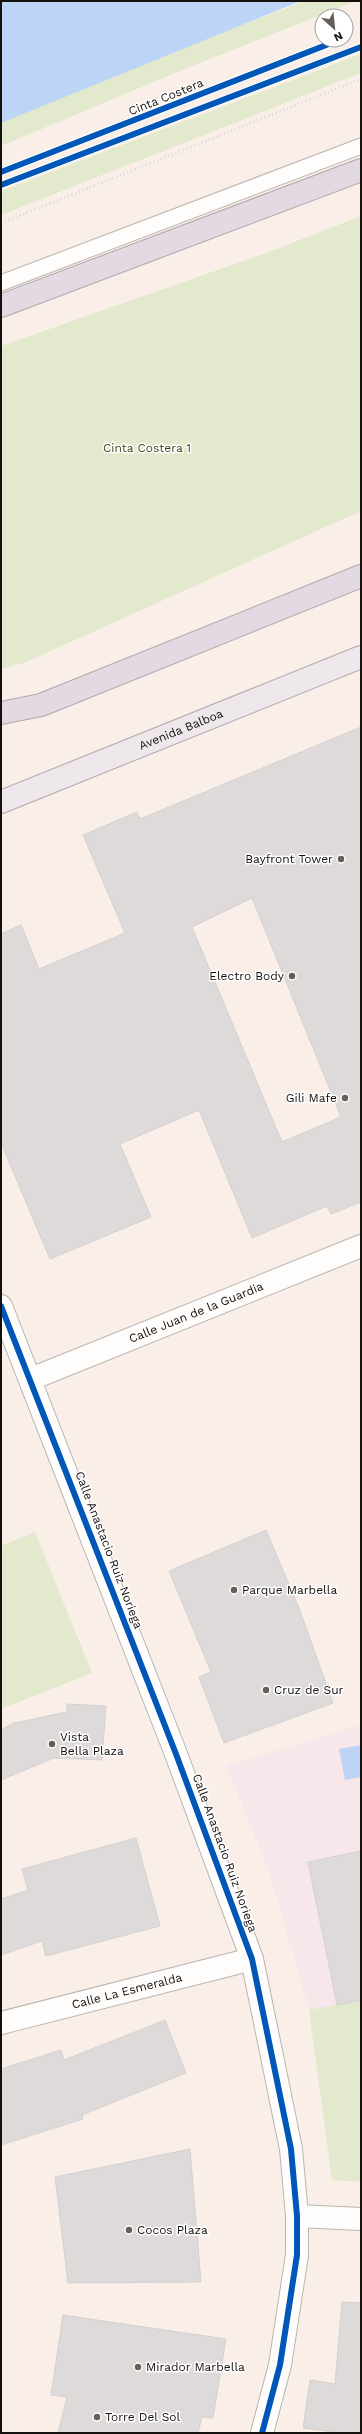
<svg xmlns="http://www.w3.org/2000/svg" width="362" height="2434" viewBox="0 0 362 2434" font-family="'Work Sans',sans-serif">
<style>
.education{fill:#f7e7eb}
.green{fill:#e3e9cc}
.water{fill:#bcd4f5}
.building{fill:#dedad9;stroke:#d5d1d1;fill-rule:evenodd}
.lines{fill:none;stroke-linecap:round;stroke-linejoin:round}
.lane-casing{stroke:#bbb4ae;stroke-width:17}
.street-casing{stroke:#bbb4ae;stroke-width:24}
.primary-casing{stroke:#b2a5ab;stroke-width:24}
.highway-casing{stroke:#b2a5ab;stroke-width:24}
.path{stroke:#d7d5d3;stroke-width:2.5;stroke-dasharray:1 3;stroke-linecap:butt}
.lane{stroke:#fefdfc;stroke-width:15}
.street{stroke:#fefdfc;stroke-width:22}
.primary{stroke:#eee7ec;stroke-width:22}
.highway{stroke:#e3d9e2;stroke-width:22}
.cycleway-casing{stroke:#fff;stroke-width:8}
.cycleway{stroke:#0057b8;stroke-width:6}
.poi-dot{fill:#655e59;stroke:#fff;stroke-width:1.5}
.labels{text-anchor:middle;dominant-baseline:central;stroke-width:3;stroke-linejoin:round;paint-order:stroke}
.street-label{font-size:12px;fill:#16100c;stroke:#fff}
.park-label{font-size:12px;fill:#384a16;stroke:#fff}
.poi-label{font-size:12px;fill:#16100c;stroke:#fff;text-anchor:start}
</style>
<rect width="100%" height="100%" fill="#f9efe8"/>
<polygon class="education" points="361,1725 361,2182 332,2180 309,2010 268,1869 226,1766"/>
<g class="green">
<polygon points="305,1 356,1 192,66 1,146 1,121 93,82"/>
<polygon points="361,54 361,73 1,215 1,191"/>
<polygon points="361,216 361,511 24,663 1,669 1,346 269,252"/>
<polygon points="35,1532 92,1673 1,1709 1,1546"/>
<polygon points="361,2000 361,2182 332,2180 309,2010"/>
</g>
<g class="water">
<polygon points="1,1 301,1 1,123"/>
<polygon points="361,1745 361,1777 345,1780 339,1749"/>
</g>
<g class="building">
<path d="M 361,727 L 361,1202 L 331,1214 L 327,1206 L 252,1238 L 199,1110 L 120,1144 L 151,1217 L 50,1259 L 1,1143 L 1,934 L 21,925 L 39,969 L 125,933 L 83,835 L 137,812 L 140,819 ZM 252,898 L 341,1117 L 282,1142 L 192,927 Z"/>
<polygon points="266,1530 299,1608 333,1703 224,1743 199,1677 211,1672 169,1571"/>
<polygon points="67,1704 106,1706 102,1760 54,1758 1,1780 1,1730 14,1723 67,1712"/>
<polygon points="136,1838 160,1926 46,1956 42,1941 1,1955 1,1899 28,1890 22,1869"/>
<polygon points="361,1851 361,2000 337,2005 308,1862"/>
<polygon points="165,2020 186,2073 82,2115 83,2119 1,2145 1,2069 61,2050 64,2060"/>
<polygon points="190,2149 201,2282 68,2283 55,2177"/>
<polygon points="342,2302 361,2303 361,2433 342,2433 303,2428 310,2380 335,2384"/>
<polygon points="63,2315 226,2339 213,2418 202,2417 198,2433 58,2433 67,2397 51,2395"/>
</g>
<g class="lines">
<g class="lane-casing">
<polyline id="lane" points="1,283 361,146"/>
</g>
<g class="street-casing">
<g id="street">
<polyline points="1,1306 176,1754 252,1959 291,2149 297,2216 297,2255 280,2365 262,2433"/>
<path id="s1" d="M 31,1379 L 361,1246"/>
<path id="s2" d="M 1,2023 L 252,1959"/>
<polyline points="297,2216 361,2219"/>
</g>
</g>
<g class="primary-casing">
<g id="primary">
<path id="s3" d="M 1,802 L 361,657"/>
</g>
</g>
<g class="highway-casing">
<g id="highway">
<polyline points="1,306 361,170"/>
<polyline points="1,713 41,705 361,576"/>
</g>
</g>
<g class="path">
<polyline points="1,185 361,47"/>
<polyline points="1,223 361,79"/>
</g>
<use href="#lane" class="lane"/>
<use href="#street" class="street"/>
<use href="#primary" class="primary"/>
<use href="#highway" class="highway"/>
<g class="cycleway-casing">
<g id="cycleway">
<polyline points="1,172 339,40"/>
<polyline points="1,185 361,47"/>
<polyline points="1,1306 176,1754 252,1959 291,2149 297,2216 297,2255 280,2365 262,2433"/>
</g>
</g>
<use href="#cycleway" class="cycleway"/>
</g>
<g class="poi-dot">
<circle cx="341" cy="859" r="4"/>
<circle cx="292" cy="976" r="4"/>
<circle cx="345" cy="1098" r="4"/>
<circle cx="234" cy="1590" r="4"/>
<circle cx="266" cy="1690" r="4"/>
<circle cx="52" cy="1744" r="4"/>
<circle cx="129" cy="2230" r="4"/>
<circle cx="138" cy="2367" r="4"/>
<circle cx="97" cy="2417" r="4"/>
</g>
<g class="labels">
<g class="street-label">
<text transform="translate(166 97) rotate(-22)">Cinta Costera</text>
<text stroke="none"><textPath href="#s3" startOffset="194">Avenida Balboa</textPath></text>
<text stroke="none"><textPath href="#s1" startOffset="178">Calle Juan de la Guardia</textPath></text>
<text transform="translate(109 1550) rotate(69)">Calle Anastacio Ruiz Noriega</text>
<text transform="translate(225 1853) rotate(70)">Calle Anastacio Ruiz Noriega</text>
<text stroke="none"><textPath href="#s2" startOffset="130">Calle La Esmeralda</textPath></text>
</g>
<g class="park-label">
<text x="147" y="448">Cinta Costera 1</text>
</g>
<g class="poi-label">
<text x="333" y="859" text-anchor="end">Bayfront Tower</text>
<text x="284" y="976" text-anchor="end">Electro Body</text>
<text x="337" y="1098" text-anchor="end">Gili Mafe</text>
<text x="242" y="1590">Parque Marbella</text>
<text x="274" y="1690">Cruz de Sur</text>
<text x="60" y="1737">Vista<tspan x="60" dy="14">Bella Plaza</tspan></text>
<text x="137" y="2230">Cocos Plaza</text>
<text x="146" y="2367">Mirador Marbella</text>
<text x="105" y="2417">Torre Del Sol</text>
</g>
</g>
<rect width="362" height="2434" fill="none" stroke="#16100c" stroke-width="4"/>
<g transform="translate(334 28) rotate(153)"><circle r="19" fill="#ffffff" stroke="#a29f9e"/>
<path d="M0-3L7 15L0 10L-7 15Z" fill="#655e59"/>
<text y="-6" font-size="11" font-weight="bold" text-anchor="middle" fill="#16100c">N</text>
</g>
</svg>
